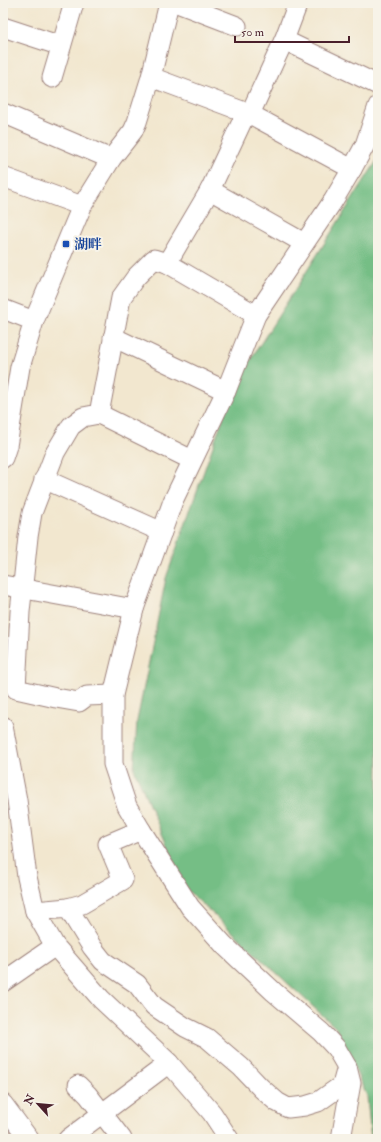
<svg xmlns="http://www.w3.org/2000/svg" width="381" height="1142" viewBox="0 0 381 1142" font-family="'IM FELL Double Pica','Noto Serif JP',serif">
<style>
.forest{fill:#74be85;stroke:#5f6e58}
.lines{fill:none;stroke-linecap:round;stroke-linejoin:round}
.minor-casing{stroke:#9e837d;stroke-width:21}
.minor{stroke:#fff;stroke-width:19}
.transit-dot{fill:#1a4fb4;stroke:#f7f3e8;stroke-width:1.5}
.labels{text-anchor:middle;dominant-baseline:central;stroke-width:4;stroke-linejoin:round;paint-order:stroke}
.transit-label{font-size:14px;font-weight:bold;fill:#164399;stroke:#f7f3e8;text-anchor:start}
</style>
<rect width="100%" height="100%" fill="#f7f3e8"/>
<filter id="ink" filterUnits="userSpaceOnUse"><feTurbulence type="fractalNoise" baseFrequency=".025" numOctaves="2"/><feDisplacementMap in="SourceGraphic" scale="8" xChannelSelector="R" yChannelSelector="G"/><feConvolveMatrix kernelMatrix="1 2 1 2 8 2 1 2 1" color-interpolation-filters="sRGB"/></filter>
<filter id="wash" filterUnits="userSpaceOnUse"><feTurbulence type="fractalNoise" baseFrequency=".012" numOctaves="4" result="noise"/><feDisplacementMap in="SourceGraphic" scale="16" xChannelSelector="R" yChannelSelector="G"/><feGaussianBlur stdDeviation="0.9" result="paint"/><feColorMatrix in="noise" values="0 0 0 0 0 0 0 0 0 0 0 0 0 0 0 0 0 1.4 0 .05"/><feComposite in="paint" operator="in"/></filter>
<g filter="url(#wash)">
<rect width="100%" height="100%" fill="#f2e7cf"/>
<polygon class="forest" points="378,159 378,1139 371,1139 367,1096 336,1028 186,889 134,769 137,721 166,578 235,384"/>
</g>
<g filter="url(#ink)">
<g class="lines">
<g class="minor-casing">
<g id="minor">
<polyline points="177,3 237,26"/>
<polyline points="3,27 61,46"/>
<polyline points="284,40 378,85"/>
<polyline points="151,77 250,114 352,169"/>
<polyline points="52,78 74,3"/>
<polyline points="3,113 111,159"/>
<polyline points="250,114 284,40 298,3"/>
<polyline points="3,177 82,206"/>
<polyline points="210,190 304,243"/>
<polyline points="167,263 210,190 246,113"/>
<polyline points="3,309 34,321"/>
<polyline points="113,337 226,391"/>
<polyline points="99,414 121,298 136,277 154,259 167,263 256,315"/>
<polyline points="3,458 7,446 20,367 34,321 82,206 111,159 133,131 137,122 151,77 169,3"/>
<polyline points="44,479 162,532"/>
<polyline points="3,585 134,609"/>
<polyline points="113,695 87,696 79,702 56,698 16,689 20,612 28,537 32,513 55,453 71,426 83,417 99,414 192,460"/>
<polyline points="3,726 17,800 27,877 35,911 55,946 101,999 169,1063 212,1113 229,1139"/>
<polyline points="141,830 127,806 113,764 113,695 134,609 173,501 226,391 256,315 333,201 352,169 365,145 378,106"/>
<polyline points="68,908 82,904 123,880 108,844 141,830 190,907 224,945 274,992 321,1032 336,1048 347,1067 351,1083 341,1139"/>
<polyline points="35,911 68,908 92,947 103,961 137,984 154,1006 185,1027 207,1038 241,1067 261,1088 277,1102 288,1108 305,1106 318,1102 342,1085 347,1067"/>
<polyline points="3,982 55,946"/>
<polyline points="78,1085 88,1095 122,1139"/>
<polyline points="3,1104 29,1139"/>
<polyline points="68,1139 169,1063"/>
</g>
</g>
<use href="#minor" class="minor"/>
</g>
</g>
<rect class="transit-dot" x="62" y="240" width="8" height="8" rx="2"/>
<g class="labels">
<g class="transit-label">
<text x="74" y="244">湖畔</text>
</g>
</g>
<rect width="381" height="1142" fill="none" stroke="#f7f3e8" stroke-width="16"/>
<g transform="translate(38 1104) rotate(297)" stroke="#f7f3e8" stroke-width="3" paint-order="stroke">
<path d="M0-3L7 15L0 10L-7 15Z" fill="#4a1f2b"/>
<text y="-6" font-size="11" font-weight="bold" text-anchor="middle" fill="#4a1f2b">N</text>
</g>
<path d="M235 36v6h114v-6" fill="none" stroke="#4a1f2b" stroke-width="2"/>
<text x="241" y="36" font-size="12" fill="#4a1f2b" stroke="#f7f3e8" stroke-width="3" paint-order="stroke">50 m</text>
</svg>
